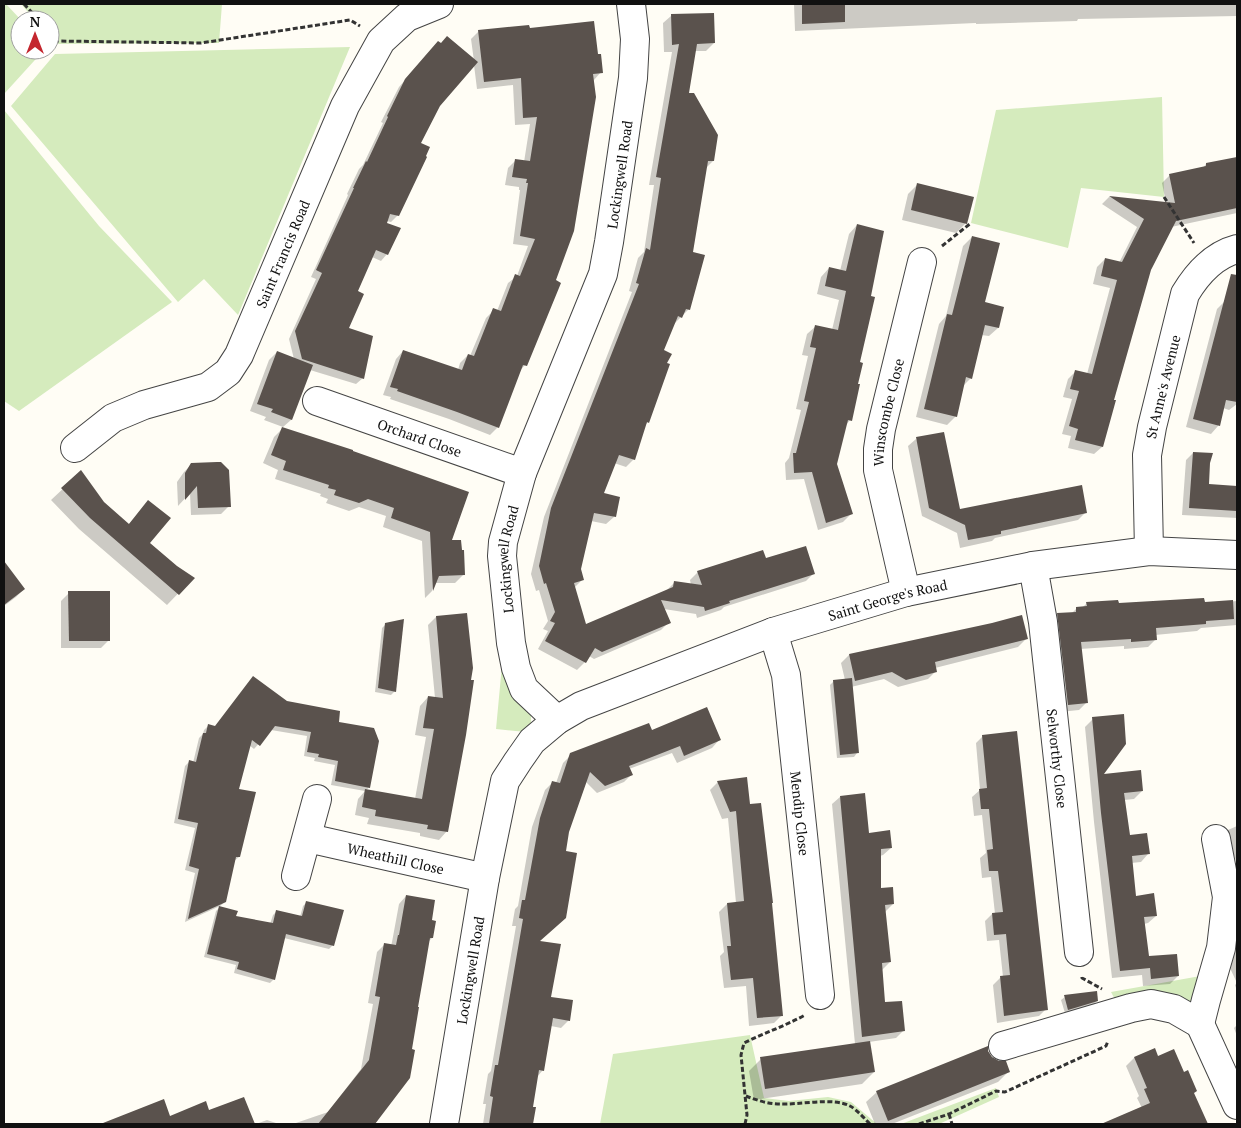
<svg xmlns="http://www.w3.org/2000/svg" width="1241" height="1128" viewBox="0 0 1241 1128" font-family="'PT Serif',serif">
<style>
.green{fill:#d5ebbd}
.shadow{fill:#0003}
.building{fill:#5a524d}
.lines{fill:none;stroke-linecap:round;stroke-linejoin:round}
.minor-casing{stroke:#444;stroke-width:30}
.path{stroke:#333;stroke-width:3;stroke-dasharray:5 2.5;stroke-linecap:butt}
.minor{stroke:#fff;stroke-width:28}
.labels{text-anchor:middle;dominant-baseline:central;stroke-width:5;stroke-linejoin:round;paint-order:stroke}
.street-label{font-size:14px;fill:#111;stroke:#fff}
</style>
<rect width="100%" height="100%" fill="#fffdf5"/>
<g class="green">
<polygon points="4,4 6,4 21,20 20,50 44,50 4,94"/>
<polygon points="21,4 222,4 219,43 56,44 50,38 50,20 35,20"/>
<polygon points="350,47 238,315 204,279 178,302 11,106 55,54"/>
<polygon points="1162,97 1164,197 1081,188 1068,248 971,223 996,110"/>
<polygon points="4,110 99,226 172,302 19,411 4,401"/>
<polygon points="502,665 531,710 531,724 526,732 496,729"/>
<polygon points="1206,975 1196,1003 1185,1006 1117,1003 1111,992"/>
<polygon points="750,1035 764,1098 789,1101 828,1097 851,1102 877,1124 600,1124 613,1054"/>
<polygon points="996,1088 999,1097 939,1124 901,1124"/>
</g>
<g class="shadow">
<polygon points="794,4 1237,4 1237,16 1078,19 1077,21 976,24 976,23 795,31"/>
<polygon points="671,16 714,43 706,51 695,51 688,94 713,161 705,169 692,253 689,309 673,325 662,351 666,364 648,422 645,425 634,459 626,467 614,463 602,494 614,517 606,524 591,521 579,569 582,580 574,588 585,626 666,591 674,583 691,585 690,580 698,572 765,560 814,573 806,581 724,607 721,610 697,618 696,614 664,609 669,622 661,630 594,659 589,656 585,662 577,670 538,649 548,631 543,629 548,621 539,590 536,591 531,574 544,517 632,292 629,291 638,258 644,252 654,185 649,185 672,52 664,52 663,23"/>
<polygon points="528,29 597,55 601,72 594,80 525,365 518,373 498,427 490,435 449,419 390,399 391,397 383,395 396,359 403,351 458,370 460,363 468,355 470,356 486,318 494,310 497,311 508,283 517,276 528,246 513,244 520,190 519,190 519,187 505,185 508,168 516,160 524,162 530,124 515,125 513,85 477,89 474,65 439,105 420,143 398,215 391,222 386,221 387,254 381,261 372,257 356,292 347,329 363,378 356,384 310,370 291,420 283,427 264,420 266,417 250,411 269,360 277,352 294,359 289,339 316,279 311,277 348,195 347,194 359,169 363,165 383,123 381,122 399,87 432,49 474,61 471,39 479,31"/>
<polygon points="1237,158 1237,213 1171,227 1150,270 1113,401 1102,447 1094,454 1068,448 1071,436 1062,434 1072,399 1063,397 1068,379 1076,371 1087,374 1110,288 1093,284 1097,267 1105,259 1119,263 1137,227 1102,204 1109,197 1166,203 1162,183 1170,175 1203,168 1206,164"/>
<polygon points="918,184 966,223 956,233 902,220 908,194"/>
<polygon points="857,225 869,297 850,420 846,425 836,464 851,514 843,522 818,530 804,479 786,480 785,463 789,458 801,410 796,409 808,356 802,355 807,334 816,326 832,330 839,300 817,294 821,277 829,268 840,271 849,234"/>
<polygon points="972,237 983,303 1002,308 998,328 989,336 981,335 971,378 963,386 956,416 947,425 916,417 939,324 946,316 963,246"/>
<polygon points="1237,298 1237,404 1229,410 1223,408 1218,426 1211,434 1186,427 1217,309 1225,301"/>
<polygon points="283,428 450,542 464,574 455,583 435,583 432,591 425,598 422,541 383,527 386,516 359,507 349,511 326,503 328,499 320,496 321,494 275,479 278,470 263,463 274,437"/>
<polygon points="916,439 959,510 1086,512 1078,520 995,538 992,541 960,548 957,533 922,516 908,446"/>
<polygon points="1193,453 1209,463 1207,485 1237,487 1237,518 1182,515 1186,460"/>
<polygon points="192,464 229,506 221,514 191,515 190,493 178,506 177,482 184,472"/>
<polygon points="81,472 103,503 128,525 149,502 149,543 177,567 193,578 167,605 79,529 51,500"/>
<polygon points="4,563 24,589 16,597 4,606"/>
<polygon points="69,593 109,640 101,648 61,648 61,601"/>
<polygon points="1237,601 1237,625 1201,628 1197,631 1155,635 1155,640 1148,647 1124,649 1124,646 1080,649 1086,703 1079,710 1060,712 1050,622 1058,615 1071,614 1077,608 1082,608 1087,603 1117,604 1203,604"/>
<polygon points="466,614 447,831 439,840 420,836 420,833 367,824 369,818 355,815 358,799 365,791 331,785 335,765 314,761 315,758 304,756 307,736 271,730 254,749 249,745 237,789 239,857 234,861 225,902 220,906 185,922 195,873 185,870 195,828 174,823 185,766 189,762 193,763 199,738 203,734 204,730 209,725 214,727 286,702 337,723 369,787 366,791 415,799 426,737 415,735 420,706 428,697 435,698 428,625 436,617"/>
<polygon points="386,624 395,691 391,695 375,692 382,628"/>
<polygon points="992,624 1026,639 1018,647 935,668 936,671 928,679 898,687 884,679 851,687 857,753 854,757 837,758 830,685 834,681 845,680 841,663 849,655"/>
<polygon points="1093,719 1101,776 1142,791 1134,799 1124,800 1129,836 1148,854 1141,862 1131,863 1134,897 1156,916 1148,923 1144,924 1148,958 1178,976 1170,984 1143,986 1142,975 1112,978 1094,822 1085,727"/>
<polygon points="652,732 719,740 712,748 677,763 672,753 629,769 631,775 624,782 597,793 586,782 568,832 539,942 550,998 569,1020 561,1028 551,1026 543,1070 537,1077 531,1108 534,1108 532,1124 483,1124 486,1104 483,1104 488,1074 491,1071 516,926 512,926 515,909 518,906 532,827 545,790 553,782 556,783 563,763 571,755"/>
<polygon points="983,736 1046,1009 1039,1016 997,1023 993,985 1000,978 1003,977 999,940 987,941 985,921 992,914 995,914 991,877 982,878 980,858 986,853 982,815 974,816 972,797 980,790 976,743"/>
<polygon points="718,782 749,805 782,1015 774,1023 749,1026 746,986 724,988 720,956 724,952 719,912 727,904 736,903 728,818 722,819 710,790"/>
<polygon points="840,797 867,834 891,848 883,855 880,856 880,889 893,904 885,912 890,962 882,970 884,1004 903,1031 896,1038 869,1042 874,1072 862,1084 754,1100 749,1071 761,1059 855,1044 832,804"/>
<polygon points="1237,826 1237,863 1225,833 1228,830"/>
<polygon points="406,896 431,921 432,938 428,942 410,1050 409,1077 373,1124 293,1124 328,1112 361,1069 373,1004 368,1003 377,952 385,944 391,946 392,942 399,904"/>
<polygon points="307,902 333,945 329,949 284,938 274,979 270,983 234,973 236,965 204,957 216,911 219,908 235,917 270,924 273,915 276,912 300,917 303,906"/>
<polygon points="1237,942 1237,991 1235,985 1237,983 1229,966 1232,947"/>
<polygon points="1065,997 1097,1001 1093,1005 1065,1013 1061,1000"/>
<polygon points="1237,1025 1237,1036 1234,1028"/>
<polygon points="1154,1050 1158,1057 1193,1094 1206,1124 1164,1124 1164,1122 1160,1124 1139,1124 1135,1115 1142,1108 1137,1098 1139,1096 1126,1066 1134,1058"/>
<polygon points="987,1051 991,1058 1009,1071 998,1082 892,1124 875,1124 866,1102 877,1092"/>
<polygon points="243,1098 253,1124 103,1124 163,1100 169,1117 208,1111"/>
<polygon points="267,1120 279,1124 256,1124"/>
</g>
<g class="building">
<polygon points="802,4 845,4 845,22 802,24"/>
<polygon points="714,13 715,43 697,44 689,93 694,93 718,135 714,161 708,161 693,252 705,255 690,310 686,309 682,318 678,316 664,350 672,354 667,363 670,364 649,423 647,422 635,460 619,455 604,493 620,497 616,517 594,513 581,569 584,580 574,583 586,624 673,587 674,581 702,585 697,571 763,550 766,558 806,546 815,574 729,601 730,603 705,611 704,607 661,600 671,623 602,652 595,648 586,663 545,641 555,623 550,621 555,612 546,583 544,584 539,566 551,508 639,284 636,283 646,248 650,250 661,178 656,177 679,44 672,45 671,14"/>
<polygon points="594,21 598,54 601,54 603,73 593,74 596,97 574,231 556,280 561,283 527,366 523,365 499,428 457,412 397,391 398,389 390,387 403,350 462,370 468,354 474,356 493,308 501,311 515,274 520,276 535,239 520,236 528,183 526,183 527,179 512,177 515,159 530,161 537,117 523,118 521,78 484,82 478,30 529,25 530,28"/>
<polygon points="447,36 478,62 440,106 421,143 430,147 426,156 427,157 399,216 390,214 387,223 401,228 388,255 376,250 358,291 364,294 349,328 373,336 364,379 302,359 295,331 322,273 316,270 354,188 353,188 366,161 367,162 388,117 387,116 405,79 438,41 441,43"/>
<polygon points="1237,157 1237,208 1176,221 1151,270 1114,400 1116,400 1103,447 1075,440 1078,429 1069,426 1079,391 1070,389 1075,370 1092,374 1117,280 1101,276 1105,258 1122,262 1144,219 1109,196 1175,203 1169,174 1206,166 1206,163"/>
<polygon points="917,183 974,197 967,224 911,210"/>
<polygon points="857,224 884,231 871,296 875,297 860,362 863,363 858,384 860,384 852,421 848,420 837,464 853,514 826,523 812,472 794,473 793,453 796,453 809,402 804,401 816,348 810,347 815,325 838,330 846,291 825,286 829,267 846,271"/>
<polygon points="972,236 1000,243 985,302 1004,307 999,328 985,325 972,379 966,377 957,417 924,409 947,314 952,315"/>
<polygon points="1231,274 1237,275 1237,402 1226,400 1220,426 1193,419"/>
<polygon points="277,351 313,365 292,420 271,412 273,409 257,404"/>
<polygon points="282,427 353,450 353,451 469,492 452,540 461,540 462,550 464,550 465,575 439,576 433,591 430,532 391,518 394,508 368,499 359,503 334,495 336,490 328,488 329,485 283,470 286,461 271,455"/>
<polygon points="944,432 960,509 1082,485 1087,513 1001,531 1001,534 968,540 965,525 929,508 916,437"/>
<polygon points="1193,452 1213,453 1210,463 1209,484 1237,486 1237,511 1189,508"/>
<polygon points="217,462 221,462 229,470 231,507 198,508 197,486 185,500 185,473 191,463"/>
<polygon points="81,470 104,502 129,524 148,500 171,518 150,543 177,566 195,578 179,595 90,518 61,488"/>
<polygon points="4,561 25,589 4,605"/>
<polygon points="68,591 110,591 110,641 69,641"/>
<polygon points="1204,598 1205,602 1233,600 1234,619 1206,621 1206,624 1156,628 1157,640 1131,642 1131,639 1081,642 1088,703 1068,705 1057,613 1076,612 1076,607 1087,606 1086,602 1118,600 1119,603"/>
<polygon points="467,613 473,668 471,680 474,680 466,735 448,832 427,829 428,825 375,816 376,810 362,807 365,789 422,799 434,729 423,728 428,696 443,698 436,616"/>
<polygon points="1022,615 1028,639 935,662 937,672 906,680 892,672 855,681 849,654 992,623"/>
<polygon points="404,619 396,692 378,688 385,623"/>
<polygon points="253,676 287,701 340,711 339,722 374,728 379,741 370,788 335,781 338,761 318,757 319,754 307,752 311,732 275,726 260,746 252,740 239,789 256,792 240,857 236,857 226,902 188,919 199,869 189,866 198,823 178,819 189,760 196,762 203,733 206,733 208,724 215,726"/>
<polygon points="852,678 859,753 840,755 833,680"/>
<polygon points="707,707 721,740 684,756 680,746 629,766 633,775 605,786 590,772 569,832 566,851 577,853 566,918 540,941 561,944 551,997 573,1000 570,1021 553,1018 544,1071 539,1070 533,1107 536,1107 533,1124 489,1124 493,1097 490,1096 495,1065 498,1065 523,919 519,918 522,900 525,900 540,818 552,781 560,783 570,753 649,723 652,730"/>
<polygon points="1124,714 1126,744 1104,774 1141,770 1143,791 1124,793 1130,835 1147,833 1150,854 1132,856 1136,896 1154,893 1157,916 1144,917 1149,956 1177,954 1179,976 1151,979 1150,968 1120,971 1101,813 1092,717"/>
<polygon points="1017,731 1048,1010 1004,1016 1000,976 1010,975 1006,934 994,935 992,913 1003,912 998,871 989,871 987,850 993,849 989,809 981,809 979,789 987,788 982,735"/>
<polygon points="747,777 750,804 761,803 773,903 772,903 783,1016 757,1018 753,978 731,980 727,946 731,946 727,903 744,901 736,811 730,812 717,781"/>
<polygon points="865,793 869,833 890,830 892,848 881,849 881,888 893,887 894,904 885,905 891,962 882,963 885,1002 902,1001 905,1031 862,1037 840,796"/>
<polygon points="406,895 435,900 432,920 436,921 433,938 430,938 424,973 418,1007 419,1007 412,1049 415,1050 410,1078 375,1124 318,1124 369,1060 380,997 375,996 384,943 396,945 398,935 399,935"/>
<polygon points="306,901 344,910 334,946 286,934 275,980 237,969 239,962 207,954 219,906 238,911 236,916 273,923 276,910 302,916"/>
<polygon points="1097,991 1098,1001 1068,1010 1064,995"/>
<polygon points="870,1041 875,1072 765,1089 760,1057"/>
<polygon points="988,1046 988,1051 992,1057 999,1061 1006,1061 1010,1072 888,1121 876,1091"/>
<polygon points="1155,1048 1158,1056 1174,1049 1184,1072 1188,1070 1197,1091 1194,1093 1208,1124 1101,1124 1150,1103 1144,1089 1147,1088 1134,1057"/>
<polygon points="244,1097 255,1124 103,1124 103,1123 164,1099 170,1116 206,1101 209,1110"/>
</g>
<g class="lines">
<g class="minor-casing">
<g id="minor">
<path id="s1" d="M 317,401 L 522,473"/>
<path id="s2" d="M 75,448 L 113,418 L 144,405 L 208,387 L 228,372 L 239,355 L 345,106 L 381,41 L 407,17 L 439,4"/>
<path id="s3" d="M 1149,551 L 1147,455 L 1152,427 L 1185,294 C 1197,274 1214,255 1237,249"/>
<path id="s4" d="M 1033,566 L 1043,622 L 1079,952"/>
<path id="s5" d="M 906,592 L 878,470 L 878,449 L 881,429 L 922,262"/>
<path id="s6" d="M 773,632 L 786,675 L 820,995"/>
<path id="s7" d="M 557,720 L 524,689 L 516,668 L 511,643 L 502,556 L 503,542 L 522,473 L 603,274 L 609,242 L 633,78 L 635,39 L 631,4"/>
<path id="s8" d="M 308,838 L 485,878"/>
<polyline points="296,876 317,799"/>
<polyline points="1200,1024 1237,1105"/>
<polyline points="1003,1046 1131,1008 1151,1004 1174,1009 1200,1024 1206,1000 1221,948 1227,897 1216,839"/>
<path id="s9" d="M 444,1124 L 485,878 L 505,781 L 518,761 L 532,741 L 557,720 L 581,706 L 773,632 L 906,592 L 1033,566 L 1149,551 L 1237,555"/>
</g>
</g>
<g class="path">
<polyline points="24,4 39,20"/>
<polyline points="50,33 57,41 201,43 350,20 360,26"/>
<polyline points="1164,197 1194,243"/>
<polyline points="942,246 971,223"/>
<polyline points="1082,977 1082,978 1102,989"/>
<path d="M 746,1096 C 756,1100 768,1104 780,1104 C 799,1105 833,1097 850,1106 C 856,1109 865,1119 870,1124"/>
<polyline points="949,1114 952,1124"/>
<path d="M 745,1124 L 747,1115 L 741,1055 L 744,1043 C 764,1033 785,1026 805,1015"/>
<polyline points="919,1124 949,1114 996,1091 1005,1092 1106,1046 1108,1041"/>
</g>
<use href="#minor" class="minor"/>
</g>
<g class="labels">
<g class="street-label">
<text stroke="none"><textPath href="#s7" startOffset="582">Lockingwell Road</textPath></text>
<text stroke="none"><textPath href="#s2" startOffset="304">Saint Francis Road</textPath></text>
<text stroke="none"><textPath href="#s3" startOffset="166">St Anne's Avenue</textPath></text>
<text stroke="none"><textPath href="#s5" startOffset="184">Winscombe Close</textPath></text>
<text stroke="none"><textPath href="#s1" startOffset="109">Orchard Close</textPath></text>
<text stroke="none"><textPath href="#s7" startOffset="178">Lockingwell Road</textPath></text>
<text stroke="none"><textPath href="#s9" startOffset="782">Saint George's Road</textPath></text>
<text stroke="none"><textPath href="#s4" startOffset="194">Selworthy Close</textPath></text>
<text stroke="none"><textPath href="#s6" startOffset="184">Mendip Close</textPath></text>
<text stroke="none"><textPath href="#s8" startOffset="90">Wheathill Close</textPath></text>
<text stroke="none"><textPath href="#s9" startOffset="156">Lockingwell Road</textPath></text>
</g>
</g>
<rect width="1241" height="1128" fill="none" stroke="#111111" stroke-width="10"/>
<g transform="translate(35 35)"><circle r="24" fill="#ffffff" stroke="#a0a0a0"/>
<path d="M0-4L9 19L0 12L-9 19Z" fill="#c4262e"/>
<text y="-8" font-size="14" font-weight="bold" text-anchor="middle" fill="#111111">N</text>
</g>
</svg>
